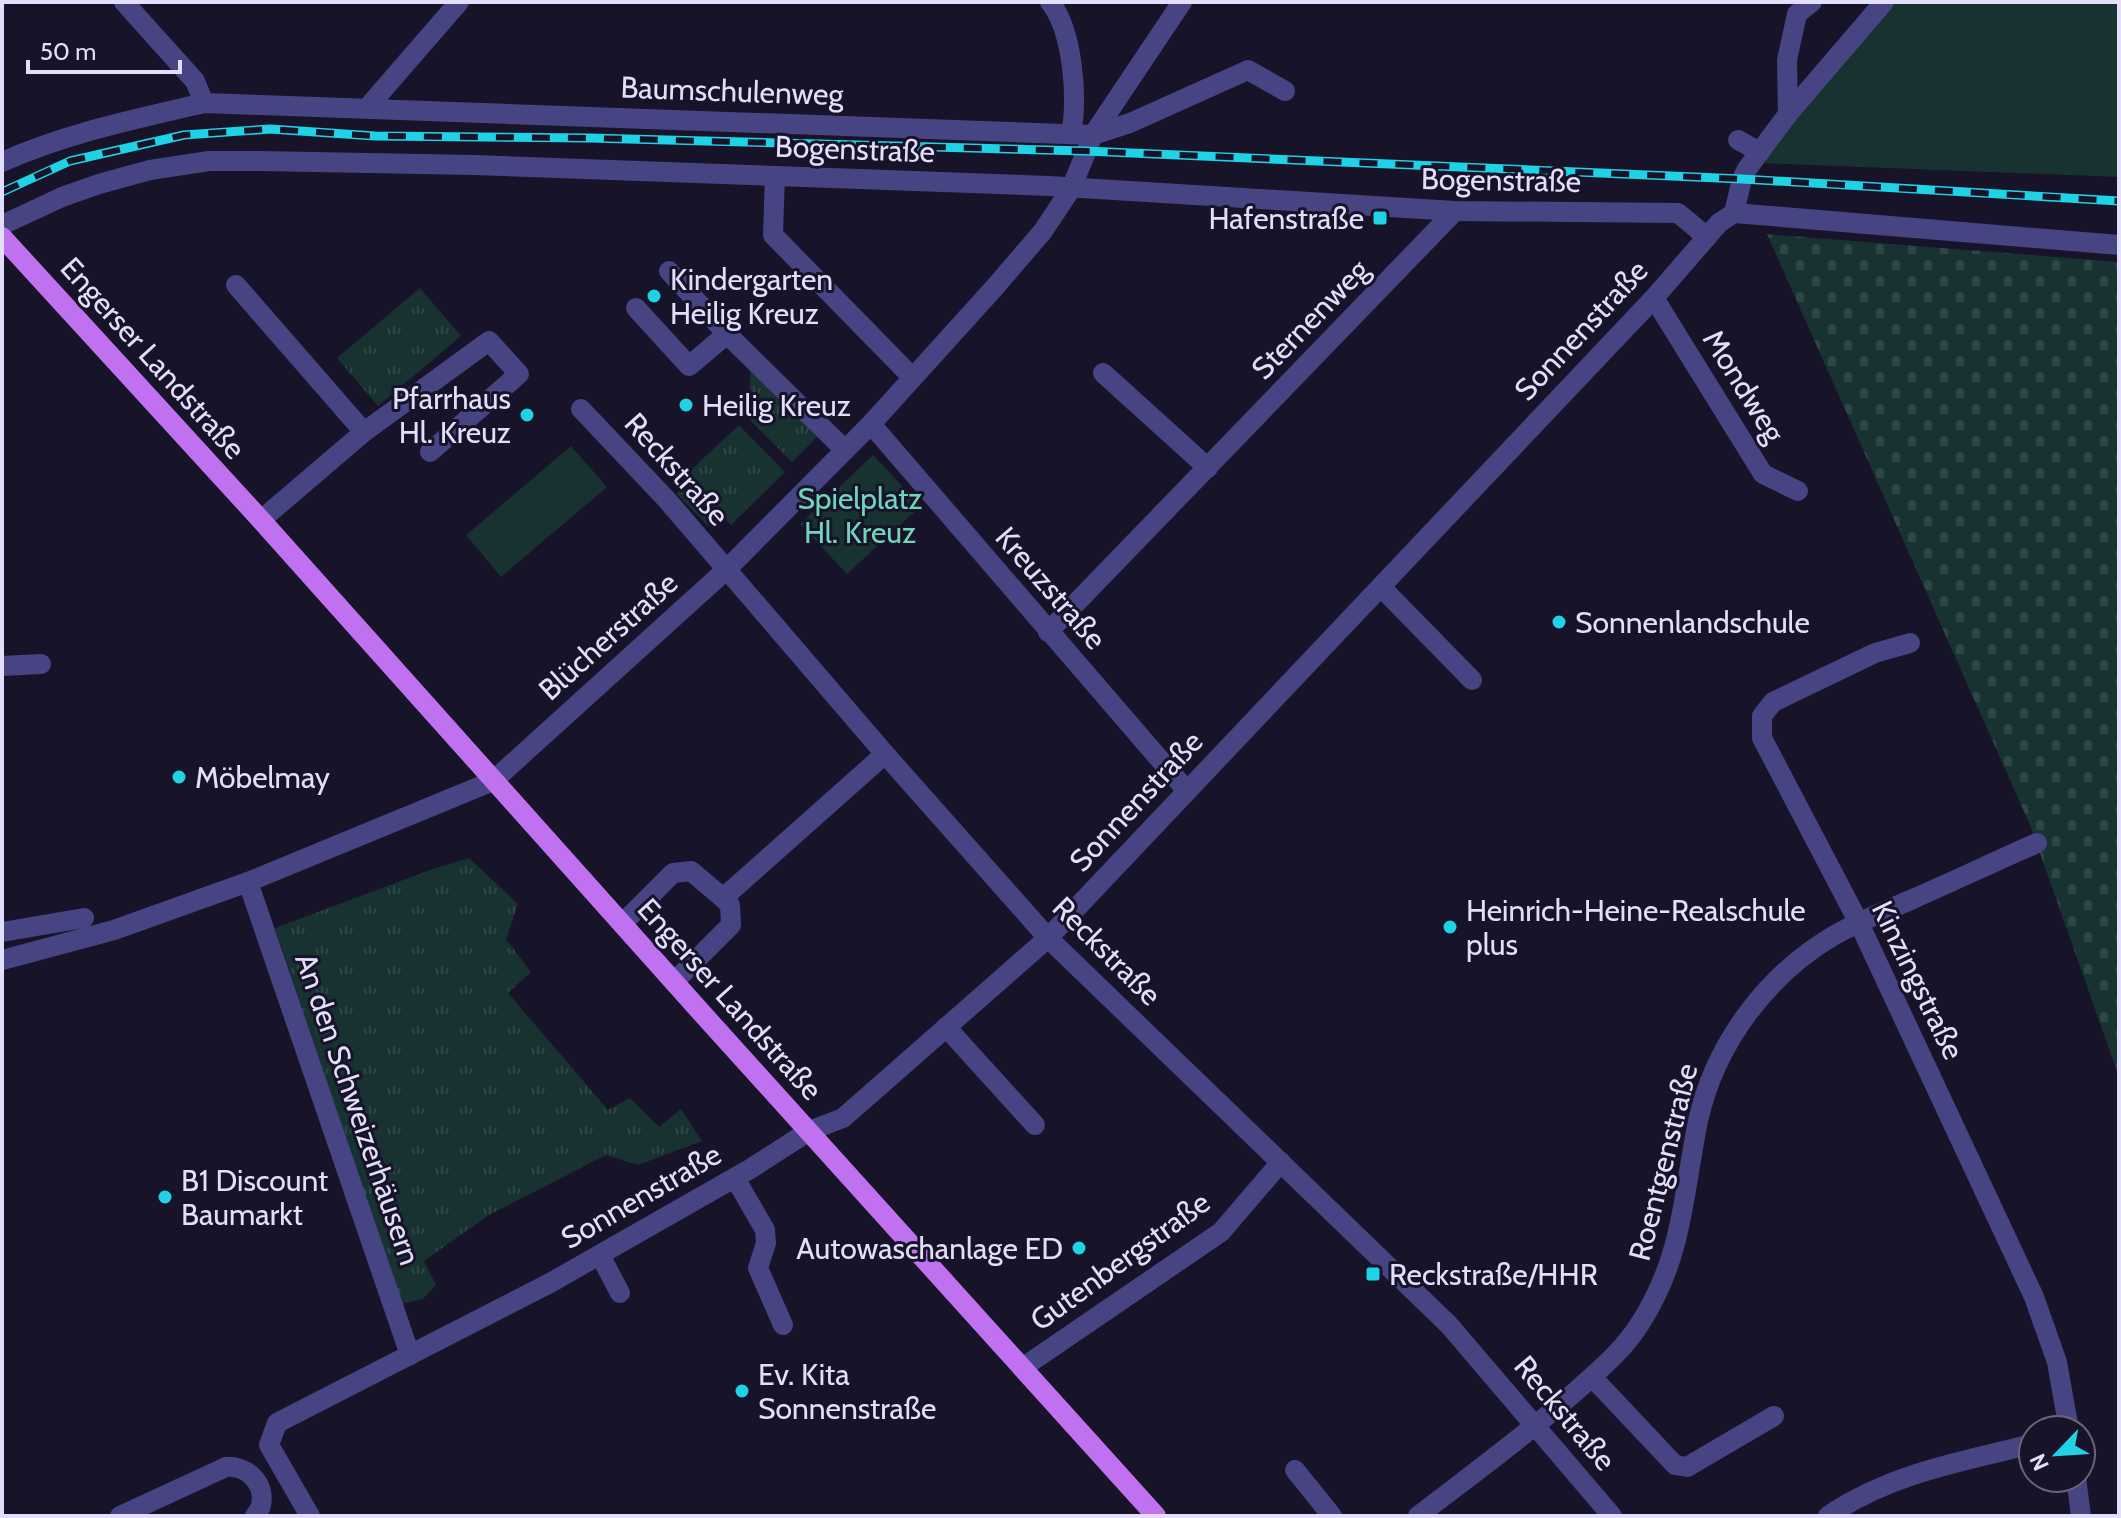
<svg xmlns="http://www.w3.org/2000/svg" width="2121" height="1518" viewBox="0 0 2121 1518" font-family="Cabin,sans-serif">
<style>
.grass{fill:url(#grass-tufts)}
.cemetery{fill:url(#cemetery-stones)}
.green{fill:#173231}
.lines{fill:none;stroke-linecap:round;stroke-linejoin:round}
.minor{stroke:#464482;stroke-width:20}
.major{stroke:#c071ef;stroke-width:20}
.rail-casing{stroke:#1fd2e6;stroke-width:9}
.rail{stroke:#171328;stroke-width:6;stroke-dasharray:18;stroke-linecap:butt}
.poi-dot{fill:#1fd2e6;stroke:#171328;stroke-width:3}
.labels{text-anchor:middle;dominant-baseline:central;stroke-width:6;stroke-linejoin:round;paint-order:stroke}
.street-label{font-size:30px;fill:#e2defb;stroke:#171328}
.poi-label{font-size:30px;fill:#e2defb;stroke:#171328;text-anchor:start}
.park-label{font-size:30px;fill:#71d5bc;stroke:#171328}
</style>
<defs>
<pattern id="grass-tufts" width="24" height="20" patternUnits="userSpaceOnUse" patternTransform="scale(2)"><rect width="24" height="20" fill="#173231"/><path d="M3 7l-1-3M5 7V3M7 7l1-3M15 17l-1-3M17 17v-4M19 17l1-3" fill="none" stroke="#2d4646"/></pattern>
<pattern id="cemetery-stones" width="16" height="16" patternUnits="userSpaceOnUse" patternTransform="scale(2)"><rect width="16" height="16" fill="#173231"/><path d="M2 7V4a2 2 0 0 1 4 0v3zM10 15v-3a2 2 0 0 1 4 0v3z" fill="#2d4646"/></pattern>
</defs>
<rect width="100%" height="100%" fill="#171328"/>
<g class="grass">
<polygon points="420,288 461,336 378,406 337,358"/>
<polygon points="751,364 821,433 792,462 748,418"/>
<polygon points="739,425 785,472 731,525 720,514 708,526 677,494 692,469"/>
<polygon points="469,858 518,904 506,939 531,972 508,993 608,1110 630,1098 659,1127 681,1109 702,1141 638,1165 606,1155 489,1215 424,1261 436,1285 423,1299 401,1304 275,928 430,870"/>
</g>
<polygon class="cemetery" points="1767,234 2119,262 2119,1077 2030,825"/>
<g class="green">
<polygon points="1895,2 2119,2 2119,177 1759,163"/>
<polygon points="571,446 607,487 501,577 466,535"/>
<polygon points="873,455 921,506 847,574 800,524"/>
</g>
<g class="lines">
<g class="minor">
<polyline points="124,2 195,81 204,103"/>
<path d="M 1050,2 C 1073,31 1078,98 1071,134"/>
<polyline points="368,107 459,2"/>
<polyline points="1788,114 1787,60 1797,14 1812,2"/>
<polyline points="1738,140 1760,152"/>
<path d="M 2,162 C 66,133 136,119 204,103 L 1093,135 L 1130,123 L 1248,70 L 1285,91"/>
<polyline points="775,176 773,235 911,376"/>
<polyline points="1734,213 2119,245"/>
<polyline points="2,225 62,197 99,184 150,170 209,161 261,161 474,165 1049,186 1455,211 1678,213 1707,237"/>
<polyline points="669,271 727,334 845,450"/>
<polyline points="236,285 364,432"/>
<polyline points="1654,298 1763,474 1798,491"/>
<polyline points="636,308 689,366 727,334"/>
<polyline points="1103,373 1208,468"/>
<polyline points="581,409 667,500 885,754 1048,938 1449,1325 1612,1516"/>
<polyline points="871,424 1187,791"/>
<polyline points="261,520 364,432 489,341 519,374 430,452"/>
<polyline points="1381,587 1472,680"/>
<polyline points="1048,632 1455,211"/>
<polyline points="1910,643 1875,653 1773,702 1762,716 1762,738 1859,923 2034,1297 2057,1362 2069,1430"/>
<polyline points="2,666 41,664"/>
<polyline points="248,882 410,1355"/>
<polyline points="622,924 673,873 691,871 723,898"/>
<polyline points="2,932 84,918"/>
<polyline points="2,960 114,930 248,882 493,781 727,569 871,424 995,287 1043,231 1071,189 1093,135 1182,2"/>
<polyline points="674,982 731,925 730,905 723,898 885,754"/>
<polyline points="946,1027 1035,1125"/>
<polyline points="735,1178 765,1230 766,1243 758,1268 783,1325"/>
<polyline points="600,1255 620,1293"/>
<polyline points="1022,1368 1221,1232 1281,1162"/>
<polyline points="1592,1377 1675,1465 1687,1467 1774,1416"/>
<polyline points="1295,1470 1332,1516"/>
<polyline points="2076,1478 2081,1516"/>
<path d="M 120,1516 L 226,1467 C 246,1465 266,1483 261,1505 C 261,1509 257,1512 255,1516"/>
<polyline points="310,1516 269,1445 277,1423 550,1283 750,1169 809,1131 843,1118 1048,938 1654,298 1719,223 1734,213 1742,179 1747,169 1788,114 1884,2"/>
<path d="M 1418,1516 C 1471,1475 1525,1436 1575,1392 C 1598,1371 1624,1350 1641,1322 C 1683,1256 1683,1195 1698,1121 C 1715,1044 1766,976 1833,936 C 1859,921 1888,910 1915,898 C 1956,880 1996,861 2037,843"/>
<path d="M 1828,1516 C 1889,1474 1962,1461 2033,1444"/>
</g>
<polyline class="major" points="2,237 261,520 700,1011 1156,1516"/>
<g class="rail-casing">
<polyline id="rail" points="2,192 70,161 184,135 270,129 375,136 589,138 1085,151 1742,179 2119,201"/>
</g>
<use href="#rail" class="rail"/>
</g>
<g class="poi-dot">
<rect x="1372" y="210" width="16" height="16" rx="4"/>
<circle cx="654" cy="296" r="8"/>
<circle cx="686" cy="405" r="8"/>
<circle cx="527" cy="415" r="8"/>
<circle cx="1559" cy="622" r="8"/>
<circle cx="179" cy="777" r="8"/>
<circle cx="1450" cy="927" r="8"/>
<circle cx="165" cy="1197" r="8"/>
<circle cx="1079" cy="1248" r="8"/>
<rect x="1365" y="1266" width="16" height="16" rx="4"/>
<circle cx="742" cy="1391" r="8"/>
</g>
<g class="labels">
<g class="street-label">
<text transform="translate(732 91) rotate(2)">Baumschulenweg</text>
<text transform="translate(855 149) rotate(2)">Bogenstraße</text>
<text transform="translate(1501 180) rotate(1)">Bogenstraße</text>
<text transform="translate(1310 319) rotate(-46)">Sternenweg</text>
<text transform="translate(1581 330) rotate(-47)">Sonnenstraße</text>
<text transform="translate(153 358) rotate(48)">Engerser Landstraße</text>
<text transform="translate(1744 386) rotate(58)">Mondweg</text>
<text transform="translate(677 469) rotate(48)">Reckstraße</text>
<text transform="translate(1051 588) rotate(49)">Kreuzstraße</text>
<text transform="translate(608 636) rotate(-42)">Blücherstraße</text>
<text transform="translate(1136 801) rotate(-47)">Sonnenstraße</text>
<text transform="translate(1107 951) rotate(45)">Reckstraße</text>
<text transform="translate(1918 980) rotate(64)">Kinzingstraße</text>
<text transform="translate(730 999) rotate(48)">Engerser Landstraße</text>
<text transform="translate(358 1109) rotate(71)">An den Schweizerhäusern</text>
<text transform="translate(1663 1162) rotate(-76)">Roentgenstraße</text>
<text transform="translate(641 1196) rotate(-30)">Sonnenstraße</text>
<text transform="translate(1120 1261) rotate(-36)">Gutenbergstraße</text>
<text transform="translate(1565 1413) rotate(50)">Reckstraße</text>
</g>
<g class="poi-label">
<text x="1364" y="218" text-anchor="end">Hafenstraße</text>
<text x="670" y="279">Kindergarten<tspan x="670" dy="34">Heilig Kreuz</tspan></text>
<text x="511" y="398" text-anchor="end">Pfarrhaus<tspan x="511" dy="34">Hl. Kreuz</tspan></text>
<text x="702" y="405">Heilig Kreuz</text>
<text x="1575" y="622">Sonnenlandschule</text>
<text x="195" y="777">Möbelmay</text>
<text x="1466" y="910">Heinrich-Heine-Realschule<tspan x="1466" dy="34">plus</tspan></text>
<text x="181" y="1180">B1 Discount<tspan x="181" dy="34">Baumarkt</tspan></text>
<text x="1063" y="1248" text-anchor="end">Autowaschanlage ED</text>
<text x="1389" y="1274">Reckstraße/HHR</text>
<text x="758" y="1374">Ev. Kita<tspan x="758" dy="34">Sonnenstraße</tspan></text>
</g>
<g class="park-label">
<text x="860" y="498">Spielplatz<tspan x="860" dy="34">Hl. Kreuz</tspan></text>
</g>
</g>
<rect width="2121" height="1518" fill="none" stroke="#e2defb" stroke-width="8"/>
<g transform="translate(2057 1454) rotate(245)"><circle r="38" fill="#171328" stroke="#68647c" stroke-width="2"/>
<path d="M0-6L14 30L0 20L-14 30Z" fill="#1fd2e6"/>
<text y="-12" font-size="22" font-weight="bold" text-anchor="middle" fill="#e2defb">N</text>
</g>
<path d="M28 60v12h152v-12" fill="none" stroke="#e2defb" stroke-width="4"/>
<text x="40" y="60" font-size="24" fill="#e2defb" stroke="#171328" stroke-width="6" paint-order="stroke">50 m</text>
</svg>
